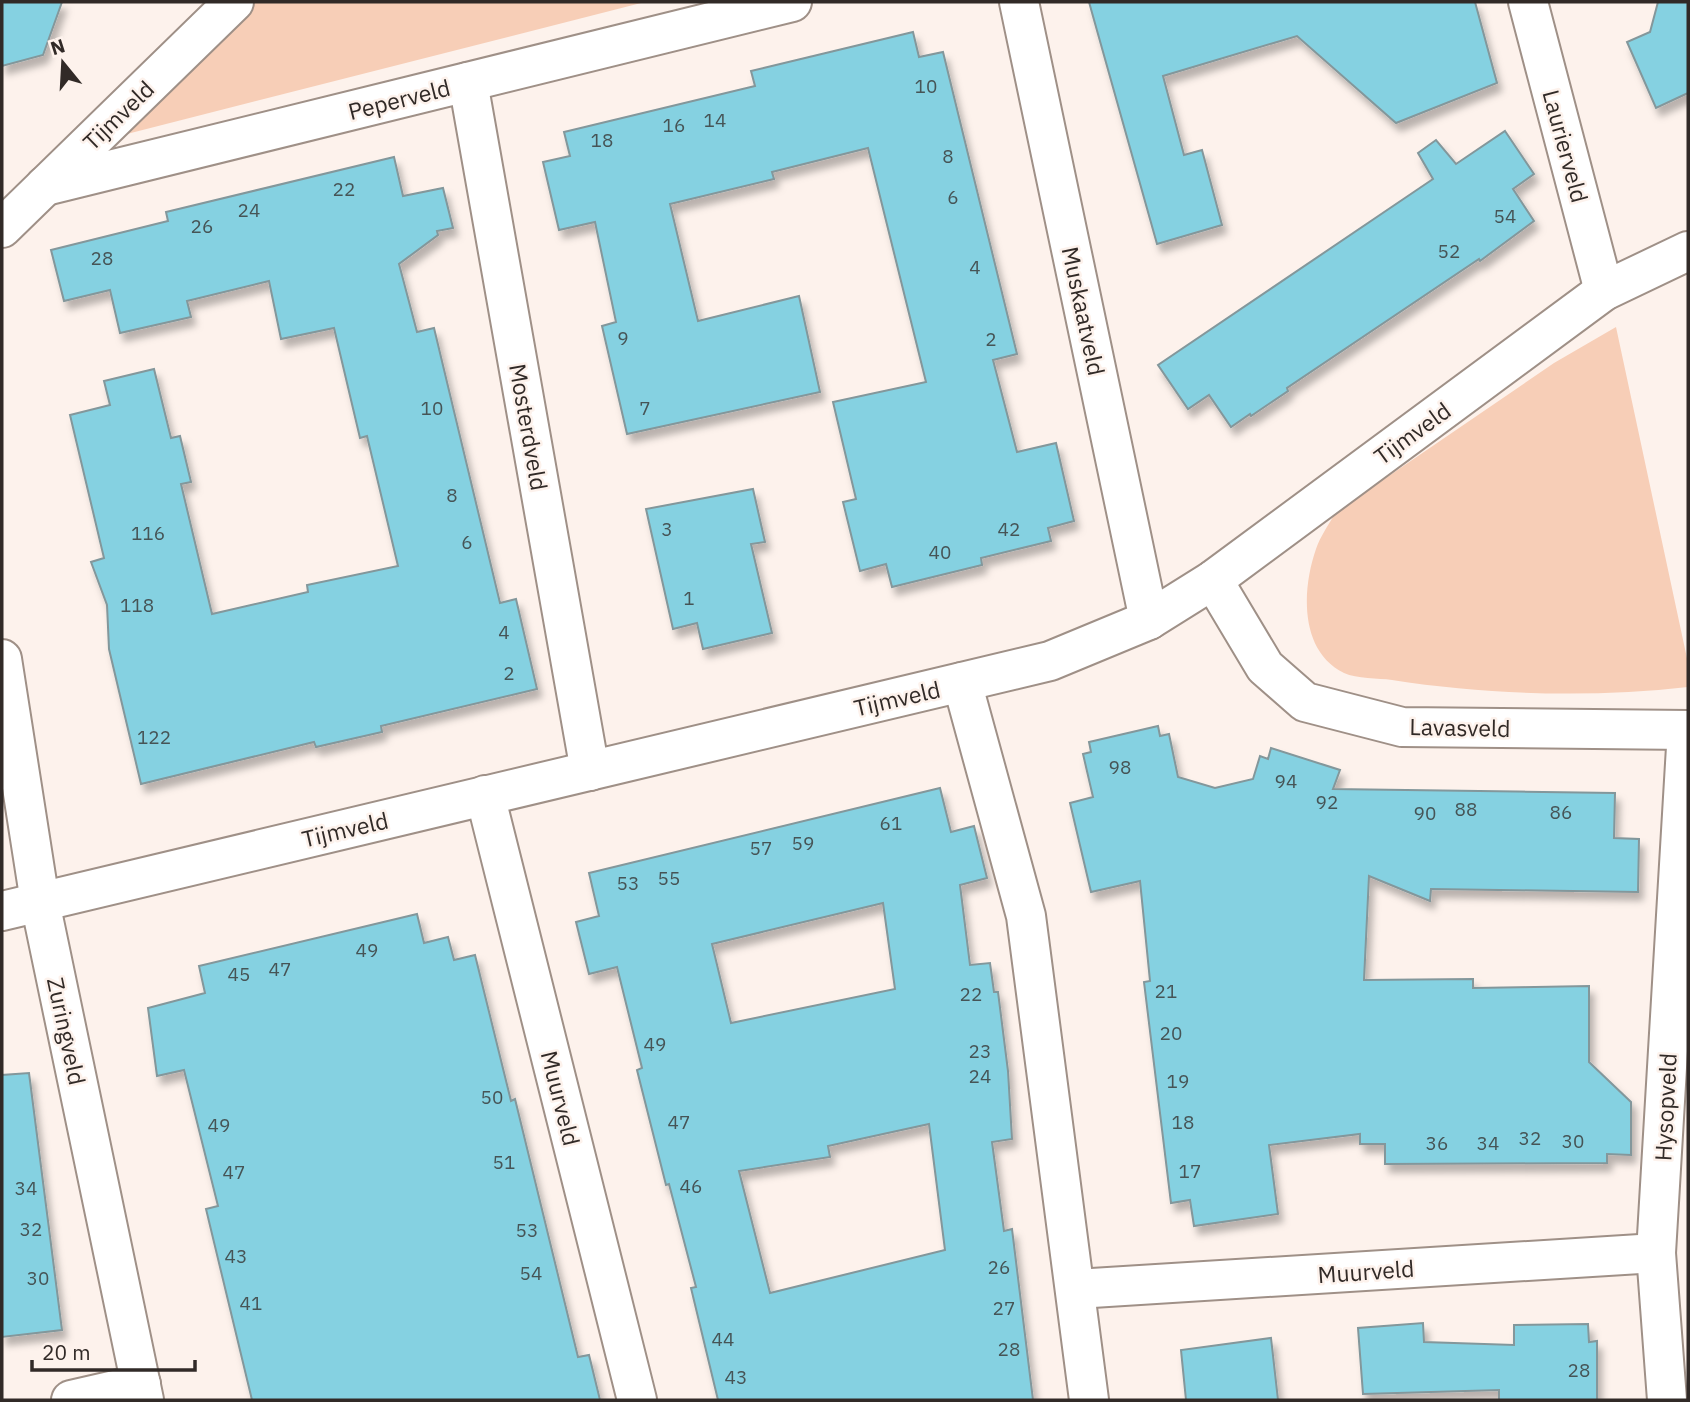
<svg xmlns="http://www.w3.org/2000/svg" width="1690" height="1402" viewBox="0 0 1690 1402" font-family="'IBM Plex Sans',sans-serif">
<style>
.green{fill:#f7ceb7}
.building{fill:#85d1e1;stroke:#83979b;stroke-width:2;fill-rule:evenodd;filter:url(#shadow)}
.lines{fill:none;stroke-linecap:round;stroke-linejoin:round}
.minor-casing{stroke:#9f9087;stroke-width:42}
.minor{stroke:#fff;stroke-width:38}
.labels{text-anchor:middle;dominant-baseline:central;stroke-width:5;stroke-linejoin:round;paint-order:stroke}
.number-label{font-size:19px;fill:#465456}
.street-label{font-size:23px;fill:#312a27;stroke:#fdf2ec}
</style>
<defs>
<filter id="shadow"><feDropShadow dx="4.5" dy="8" stdDeviation="3.5" flood-color="#0004"/></filter>
</defs>
<rect width="100%" height="100%" fill="#fdf2ec"/>
<g class="green">
<polygon points="235,2 645,2 123,135"/>
<path d="M 1616,327 L 1688,663 L 1688,687 C 1591,698 1488,695 1392,680 C 1378,678 1357,679 1344,673 C 1299,651 1302,589 1316,549 C 1320,537 1329,524 1336,512 L 1554,363 Z"/>
</g>
<g class="building">
<polygon points="2,2 62,2 43,55 2,66"/>
<polygon points="1089,2 1475,2 1497,83 1396,123 1297,36 1163,76 1184,155 1202,150 1222,225 1157,244"/>
<polygon points="1658,2 1688,2 1688,93 1656,108 1627,42 1650,32"/>
<polygon points="913,32 919,57 943,52 1017,354 993,360 1017,452 1056,443 1074,521 1048,528 1051,541 981,558 982,565 892,587 886,564 860,571 843,502 856,499 833,402 926,382 868,148 772,172 774,179 670,204 698,321 799,296 820,392 627,434 602,326 616,322 595,222 559,230 543,162 570,156 564,132 755,86 751,71"/>
<polygon points="1505,131 1534,174 1513,189 1534,221 1480,261 1479,259 1287,388 1288,391 1251,416 1250,414 1231,427 1209,395 1188,409 1158,365 1433,179 1418,153 1436,140 1456,164"/>
<polygon points="394,157 403,196 443,188 453,228 437,231 438,235 399,264 417,332 434,328 500,603 516,599 537,689 381,726 382,732 316,747 314,742 141,784 109,649 107,605 91,562 104,558 70,415 110,405 104,381 154,369 171,438 180,436 191,482 181,484 212,614 308,592 307,585 398,566 367,436 360,438 334,328 281,339 269,281 187,301 191,317 120,333 110,290 64,301 51,250 168,221 166,212"/>
<polygon points="753,489 765,542 751,544 772,633 703,649 697,623 673,629 646,509"/>
<polygon points="1158,726 1160,736 1169,734 1178,777 1215,788 1253,779 1260,756 1268,759 1271,748 1340,770 1333,789 1615,793 1614,838 1639,839 1638,892 1431,889 1430,901 1369,876 1364,980 1473,979 1473,988 1589,986 1589,1062 1631,1102 1631,1155 1607,1154 1607,1163 1385,1164 1385,1144 1360,1144 1360,1134 1269,1145 1278,1214 1194,1226 1190,1200 1171,1203 1144,982 1150,981 1140,881 1091,892 1070,803 1093,797 1083,754 1091,752 1089,742"/>
<path d="M 940,788 L 951,832 L 974,826 L 987,878 L 960,885 L 970,965 L 990,963 L 994,992 L 998,992 L 1008,1071 L 1012,1139 L 992,1142 L 1004,1231 L 1012,1229 L 1033,1400 L 718,1400 L 691,1288 L 696,1287 L 669,1184 L 666,1185 L 637,1070 L 642,1068 L 617,967 L 589,974 L 576,922 L 599,916 L 589,873 ZM 883,903 L 895,989 L 731,1023 L 712,944 ZM 929,1124 L 945,1250 L 770,1293 L 739,1171 L 830,1157 L 828,1146 Z"/>
<polygon points="417,914 424,943 448,937 454,960 475,955 511,1101 515,1099 578,1357 589,1355 600,1400 252,1400 206,1209 218,1206 184,1070 157,1076 148,1008 205,993 199,966"/>
<polygon points="29,1073 62,1330 2,1337 2,1075"/>
<polygon points="1423,1323 1424,1342 1514,1345 1514,1325 1588,1324 1589,1342 1597,1341 1597,1400 1499,1400 1499,1390 1363,1394 1358,1328"/>
<polygon points="1271,1338 1278,1400 1186,1400 1181,1350"/>
</g>
<g class="lines">
<g class="minor-casing">
<g id="minor">
<polyline points="1019,2 1149,620"/>
<polyline points="1528,2 1604,291"/>
<polyline points="468,82 590,771"/>
<polyline points="45,186 792,2"/>
<polyline points="2,228 234,2"/>
<polyline points="1213,580 1265,667 1305,702 1402,727 1688,730"/>
<polyline points="2,659 40,902 144,1400"/>
<polyline points="962,682 1026,916 1089,1400"/>
<polyline points="485,795 637,1400"/>
<polyline points="2,911 1050,661 1149,620 1213,580 1604,291 1688,251"/>
<polyline points="1076,1289 1656,1253"/>
<polyline points="71,1400 141,1384"/>
<polyline points="1667,1400 1656,1253 1687,730"/>
</g>
</g>
<use href="#minor" class="minor"/>
</g>
<g class="labels">
<g class="number-label">
<text x="926" y="86">10</text>
<text x="715" y="120">14</text>
<text x="674" y="125">16</text>
<text x="602" y="140">18</text>
<text x="948" y="156">8</text>
<text x="344" y="189">22</text>
<text x="953" y="197">6</text>
<text x="249" y="210">24</text>
<text x="1505" y="216">54</text>
<text x="202" y="226">26</text>
<text x="1449" y="251">52</text>
<text x="102" y="258">28</text>
<text x="975" y="267">4</text>
<text x="623" y="338">9</text>
<text x="991" y="339">2</text>
<text x="432" y="408">10</text>
<text x="645" y="408">7</text>
<text x="452" y="495">8</text>
<text x="667" y="529">3</text>
<text x="1009" y="529">42</text>
<text x="148" y="533">116</text>
<text x="467" y="542">6</text>
<text x="940" y="552">40</text>
<text x="689" y="598">1</text>
<text x="137" y="605">118</text>
<text x="504" y="632">4</text>
<text x="509" y="673">2</text>
<text x="154" y="737">122</text>
<text x="1120" y="767">98</text>
<text x="1286" y="781">94</text>
<text x="1327" y="802">92</text>
<text x="1466" y="809">88</text>
<text x="1561" y="812">86</text>
<text x="1425" y="813">90</text>
<text x="891" y="823">61</text>
<text x="803" y="843">59</text>
<text x="761" y="848">57</text>
<text x="669" y="878">55</text>
<text x="628" y="883">53</text>
<text x="367" y="950">49</text>
<text x="280" y="969">47</text>
<text x="239" y="974">45</text>
<text x="1166" y="991">21</text>
<text x="971" y="994">22</text>
<text x="1171" y="1033">20</text>
<text x="655" y="1044">49</text>
<text x="980" y="1051">23</text>
<text x="980" y="1076">24</text>
<text x="1178" y="1081">19</text>
<text x="492" y="1097">50</text>
<text x="679" y="1122">47</text>
<text x="1183" y="1122">18</text>
<text x="219" y="1125">49</text>
<text x="1530" y="1138">32</text>
<text x="1573" y="1141">30</text>
<text x="1437" y="1143">36</text>
<text x="1488" y="1143">34</text>
<text x="504" y="1162">51</text>
<text x="1190" y="1171">17</text>
<text x="234" y="1172">47</text>
<text x="691" y="1186">46</text>
<text x="26" y="1188">34</text>
<text x="31" y="1229">32</text>
<text x="527" y="1230">53</text>
<text x="236" y="1256">43</text>
<text x="999" y="1267">26</text>
<text x="531" y="1273">54</text>
<text x="38" y="1278">30</text>
<text x="251" y="1303">41</text>
<text x="1004" y="1308">27</text>
<text x="723" y="1339">44</text>
<text x="1009" y="1349">28</text>
<text x="1579" y="1370">28</text>
<text x="736" y="1377">43</text>
</g>
<g class="street-label">
<text transform="translate(399 99) rotate(-14)">Peperveld</text>
<text transform="translate(118 115) rotate(-44)">Tijmveld</text>
<text transform="translate(1566 146) rotate(75)">Laurierveld</text>
<text transform="translate(1084 311) rotate(78)">Muskaatveld</text>
<text transform="translate(529 427) rotate(80)">Mosterdveld</text>
<text transform="translate(1412 433) rotate(-36)">Tijmveld</text>
<text transform="translate(897 698) rotate(-13)">Tijmveld</text>
<text transform="translate(1460 727) rotate(1)">Lavasveld</text>
<text transform="translate(345 829) rotate(-13)">Tijmveld</text>
<text transform="translate(67 1031) rotate(78)">Zuringveld</text>
<text transform="translate(561 1098) rotate(76)">Muurveld</text>
<text transform="translate(1665 1107) rotate(-87)">Hysopveld</text>
<text transform="translate(1366 1271) rotate(-4)">Muurveld</text>
</g>
</g>
<rect width="1690" height="1402" fill="none" stroke="#312a27" stroke-width="7"/>
<g transform="translate(63 63) rotate(342)" stroke="#fdf2ec" stroke-width="5" paint-order="stroke">
<path d="M0-5L12 26L0 18L-12 26Z" fill="#312a27"/>
<text y="-10" font-size="19" font-weight="bold" text-anchor="middle" fill="#312a27">N</text>
</g>
<path d="M32 1360v10h163v-10" fill="none" stroke="#312a27" stroke-width="3.5"/>
<text x="42" y="1360" font-size="21" fill="#312a27" stroke="#fdf2ec" stroke-width="5" paint-order="stroke">20 m</text>
</svg>
